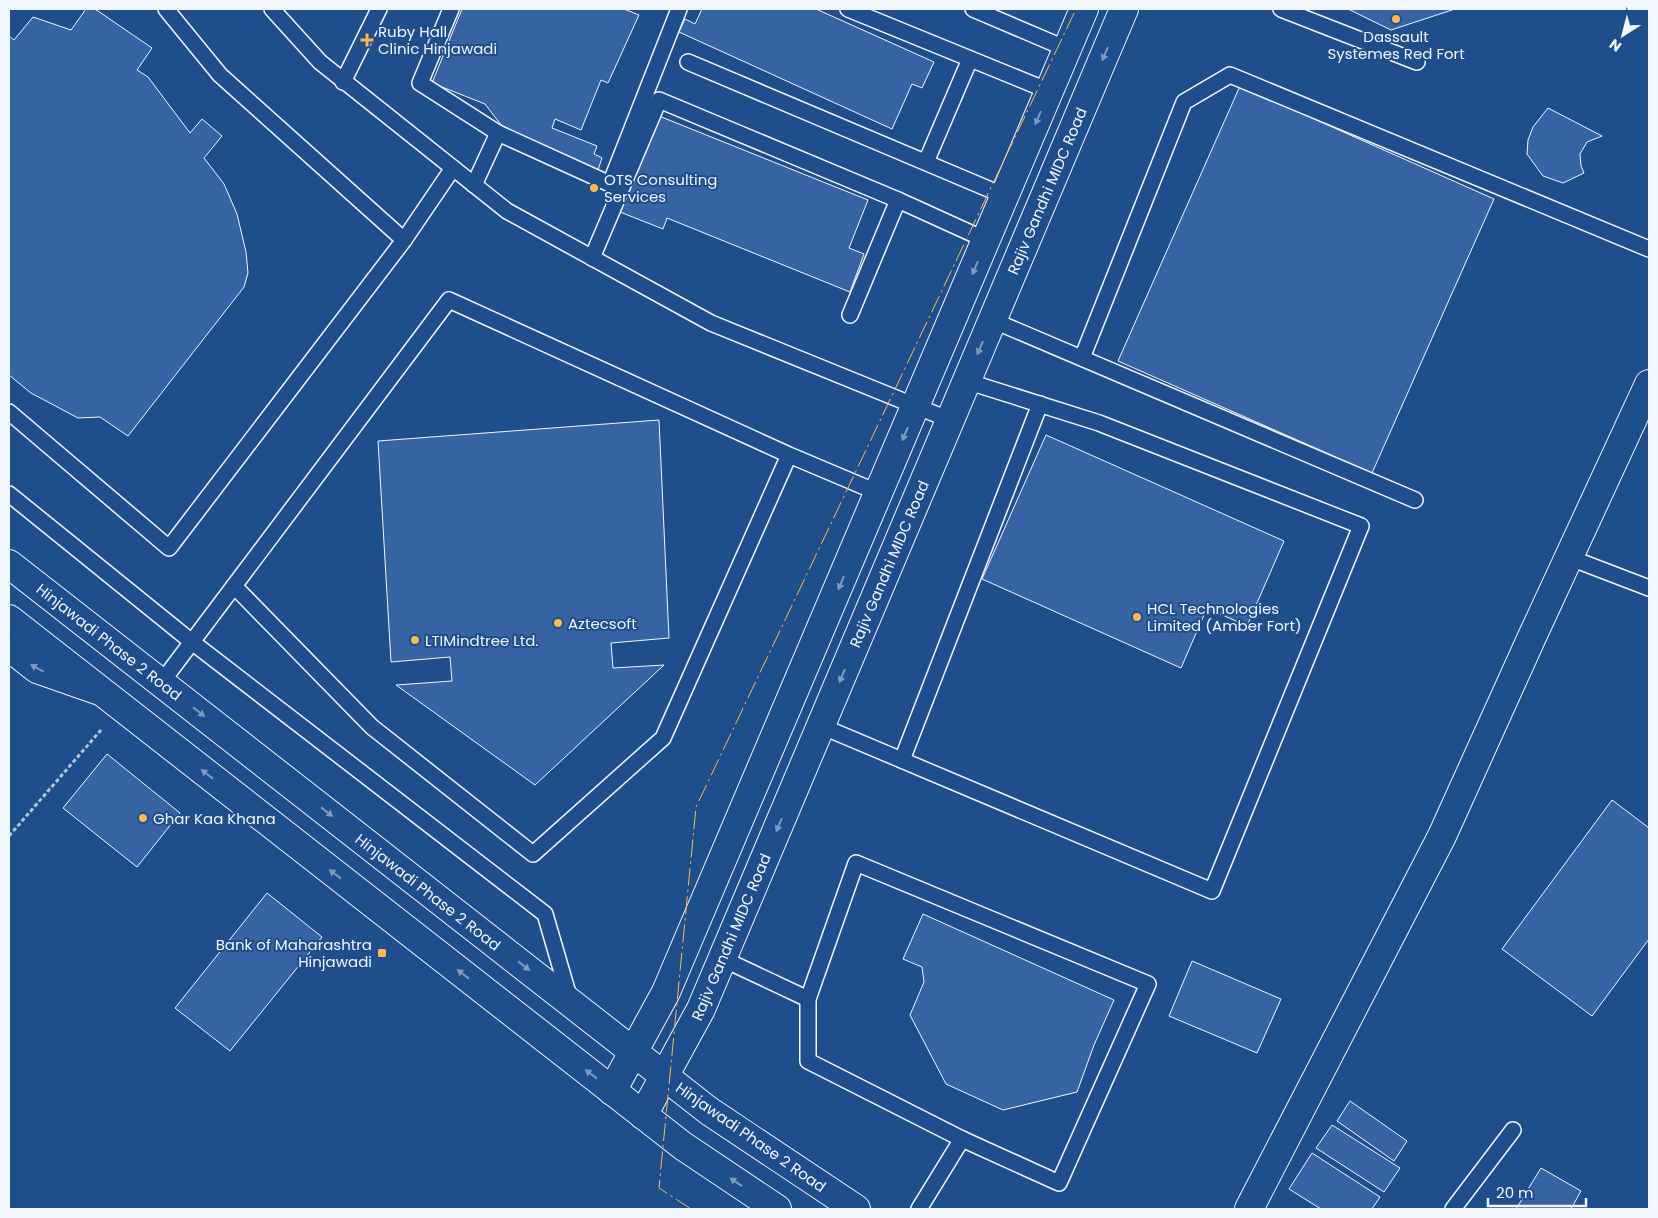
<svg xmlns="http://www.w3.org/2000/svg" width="1658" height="1218" viewBox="0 0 1658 1218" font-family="Poppins,sans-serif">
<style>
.building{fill:#3563a3;stroke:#f2f6ff}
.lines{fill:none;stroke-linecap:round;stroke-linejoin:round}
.lane-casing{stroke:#f2f6ff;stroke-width:18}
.street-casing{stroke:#f2f6ff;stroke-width:30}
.secondary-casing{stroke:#f2f6ff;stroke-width:30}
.primary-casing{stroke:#f2f6ff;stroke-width:30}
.path{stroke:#b3c4dc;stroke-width:3;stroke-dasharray:4 2.5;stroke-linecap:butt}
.lane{stroke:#1f4e8c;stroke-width:15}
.street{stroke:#1f4e8c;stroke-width:28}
.secondary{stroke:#1f4e8c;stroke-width:28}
.primary{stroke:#1f4e8c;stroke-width:28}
.power{stroke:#ffb74d;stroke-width:1;stroke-dasharray:18 4 2.5 4;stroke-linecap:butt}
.oneway{fill:#7e9ac0}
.poi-dot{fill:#ffb74d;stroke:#1f4e8c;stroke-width:2}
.labels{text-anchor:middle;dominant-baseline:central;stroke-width:4;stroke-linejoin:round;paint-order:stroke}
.poi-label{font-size:15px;fill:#f2f6ff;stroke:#1f4e8c;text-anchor:start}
.street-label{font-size:15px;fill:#f2f6ff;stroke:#1f4e8c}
</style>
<rect width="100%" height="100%" fill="#1f4e8c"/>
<g class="building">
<polygon points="86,9 95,9 152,48 137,70 148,77 190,133 202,119 222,136 204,158 224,184 237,214 246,252 248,273 244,287 128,436 100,417 78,418 31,393 9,375 9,36 14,40 33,17 71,30"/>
<polygon points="462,9 624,9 639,15 608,83 601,80 581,130 555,119 552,128 597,146 594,154 602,158 598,170 508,134 485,104 432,83"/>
<polygon points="702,9 816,9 934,62 922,88 912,84 892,129 679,32 685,19 695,24"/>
<polygon points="1348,9 1455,9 1391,30"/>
<polygon points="1240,86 1494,199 1372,473 1118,361"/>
<polygon points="1548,108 1602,136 1587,142 1580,154 1581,166 1584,173 1563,183 1543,176 1527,154 1528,140 1533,127"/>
<polygon points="659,116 868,200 849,248 864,254 850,292 667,218 663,229 615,210"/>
<polygon points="659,420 669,638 611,643 613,668 664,665 535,785 396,685 452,681 450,657 391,662 378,441"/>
<polygon points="1046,435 1284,541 1247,626 1207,608 1181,668 982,579"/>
<polygon points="107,754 180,813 137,867 63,808"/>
<polygon points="1612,800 1649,828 1649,939 1592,1016 1502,949"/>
<polygon points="267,893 322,937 230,1051 175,1008"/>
<polygon points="923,914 1114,1000 1094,1045 1077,1092 1003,1110 946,1084 910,1015 924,982 922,967 903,959"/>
<polygon points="1192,961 1281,999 1257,1053 1169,1016"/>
<polygon points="1350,1101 1407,1141 1394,1161 1337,1121"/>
<polygon points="1332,1125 1400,1168 1384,1192 1316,1148"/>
<polygon points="1312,1153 1380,1197 1372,1209 1321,1209 1289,1189"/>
<polygon points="1541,1168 1581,1191 1571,1209 1516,1209"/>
</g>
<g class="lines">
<g class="lane-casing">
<g id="lane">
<polyline points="166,9 220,75 404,240"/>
<polyline points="272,9 320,62 507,211 711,323 950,420"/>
<polyline points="451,9 420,83 498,133 610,184 679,9"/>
<polyline points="848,9 1049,91"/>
<polyline points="973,9 1067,49"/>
<polyline points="1281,9 1417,62"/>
<polyline points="688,62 1005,196"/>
<polyline points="343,82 379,9"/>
<polyline points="926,162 970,59"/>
<polyline points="474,185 498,133"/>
<polyline points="592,258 659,100 898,200 986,240"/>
<polyline points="850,315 898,200"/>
<polyline points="992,320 1415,500"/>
<polyline points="1082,358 1184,102 1230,75 1649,249"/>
<polyline points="9,412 169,548 404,240 453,168"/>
<polyline points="789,455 663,738 533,854 372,727 234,586 449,300 789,455 879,493"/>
<polyline points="9,494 192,642 545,914 570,1000"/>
<polyline points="1568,557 1649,588"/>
<polyline points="161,683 234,586"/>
<polyline points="821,726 1212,891 1361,526 1099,423 966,381"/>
<polyline points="902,760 1040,404"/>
<polygon points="856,863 1148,984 1059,1183 962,1139 808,1061 808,999"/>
<polyline points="723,959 808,999"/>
<polyline points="919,1209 962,1139"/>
<polyline points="1453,1209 1513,1130"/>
</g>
</g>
<g class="street-casing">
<polyline id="street" points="9,647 37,669 97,690"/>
</g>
<g class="secondary-casing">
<polyline id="secondary" points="1249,1209 1442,836 1531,639 1649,384"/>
</g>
<g class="primary-casing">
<g id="primary">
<polyline points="9,564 709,1111 856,1209"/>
<polyline points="9,619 683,1146 777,1209"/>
<polyline points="612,1091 666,992 1084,9"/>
<polyline points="643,1115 701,1009 1124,9"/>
</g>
</g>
<polyline class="path" points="9,836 101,730"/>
<use href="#lane" class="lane"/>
<use href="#street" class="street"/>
<use href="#secondary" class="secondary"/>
<use href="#primary" class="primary"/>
<polyline class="power" points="691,1209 659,1188 696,807 1076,9"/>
</g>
<defs><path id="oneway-solid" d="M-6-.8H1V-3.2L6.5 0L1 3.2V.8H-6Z" transform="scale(1.25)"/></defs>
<g class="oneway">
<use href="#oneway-solid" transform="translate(1105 54) rotate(113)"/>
<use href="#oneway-solid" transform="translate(1038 118) rotate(113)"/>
<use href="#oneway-solid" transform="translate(975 268) rotate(113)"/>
<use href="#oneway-solid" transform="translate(980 348) rotate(113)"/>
<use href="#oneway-solid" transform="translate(905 434) rotate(113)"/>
<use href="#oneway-solid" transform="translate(841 583) rotate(113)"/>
<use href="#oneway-solid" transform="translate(37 668) rotate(-151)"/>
<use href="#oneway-solid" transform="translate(842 676) rotate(113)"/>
<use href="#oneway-solid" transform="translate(199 712) rotate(38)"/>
<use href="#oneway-solid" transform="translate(207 774) rotate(-142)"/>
<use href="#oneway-solid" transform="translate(327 812) rotate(38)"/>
<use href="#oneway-solid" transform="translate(779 825) rotate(113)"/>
<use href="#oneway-solid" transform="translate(335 874) rotate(-142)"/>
<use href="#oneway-solid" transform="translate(524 966) rotate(38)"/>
<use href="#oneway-solid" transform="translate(463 974) rotate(-142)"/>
<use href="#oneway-solid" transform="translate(591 1074) rotate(-142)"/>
<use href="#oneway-solid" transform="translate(736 1182) rotate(-146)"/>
</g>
<g class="poi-dot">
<circle cx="1396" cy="19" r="5"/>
<path d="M364.5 32.5h5v5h5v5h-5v5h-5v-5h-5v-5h5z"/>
<circle cx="594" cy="188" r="5"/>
<circle cx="1137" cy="617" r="5"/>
<circle cx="558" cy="623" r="5"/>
<circle cx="415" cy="640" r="5"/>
<circle cx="143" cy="818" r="5"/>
<rect x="377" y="948" width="10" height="10" rx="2.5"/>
</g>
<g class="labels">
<g class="poi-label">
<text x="378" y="31">Ruby Hall<tspan x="378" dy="17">Clinic Hinjawadi</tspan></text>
<text x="1396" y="36" text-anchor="middle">Dassault<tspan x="1396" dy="17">Systemes Red Fort</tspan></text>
<text x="604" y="179">OTS Consulting<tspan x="604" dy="17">Services</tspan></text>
<text x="1147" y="608">HCL Technologies<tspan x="1147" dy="17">Limited (Amber Fort)</tspan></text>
<text x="568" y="623">Aztecsoft</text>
<text x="425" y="640">LTIMindtree Ltd.</text>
<text x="153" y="818">Ghar Kaa Khana</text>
<text x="372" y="944" text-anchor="end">Bank of Maharashtra<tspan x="372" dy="17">Hinjawadi</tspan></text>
</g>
<g class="street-label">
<text transform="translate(1047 191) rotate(-67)">Rajiv Gandhi MIDC Road</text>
<text transform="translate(889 564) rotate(-67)">Rajiv Gandhi MIDC Road</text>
<text transform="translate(109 642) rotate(38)">Hinjawadi Phase 2 Road</text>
<text transform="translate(428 892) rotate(38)">Hinjawadi Phase 2 Road</text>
<text transform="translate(731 937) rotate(-67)">Rajiv Gandhi MIDC Road</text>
<text transform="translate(751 1137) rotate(35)">Hinjawadi Phase 2 Road</text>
</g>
</g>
<rect width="1658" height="1218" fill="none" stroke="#f2f6ff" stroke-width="20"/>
<g transform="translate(1623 35) rotate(216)" stroke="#1f4e8c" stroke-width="4" paint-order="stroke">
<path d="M0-4L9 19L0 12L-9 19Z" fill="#f2f6ff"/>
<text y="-8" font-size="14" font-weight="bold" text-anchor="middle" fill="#f2f6ff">N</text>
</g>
<path d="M1488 1198v8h98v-8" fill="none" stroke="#f2f6ff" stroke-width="2.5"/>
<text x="1496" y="1198" font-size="15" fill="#f2f6ff" stroke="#1f4e8c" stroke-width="4" paint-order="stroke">20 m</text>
</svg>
